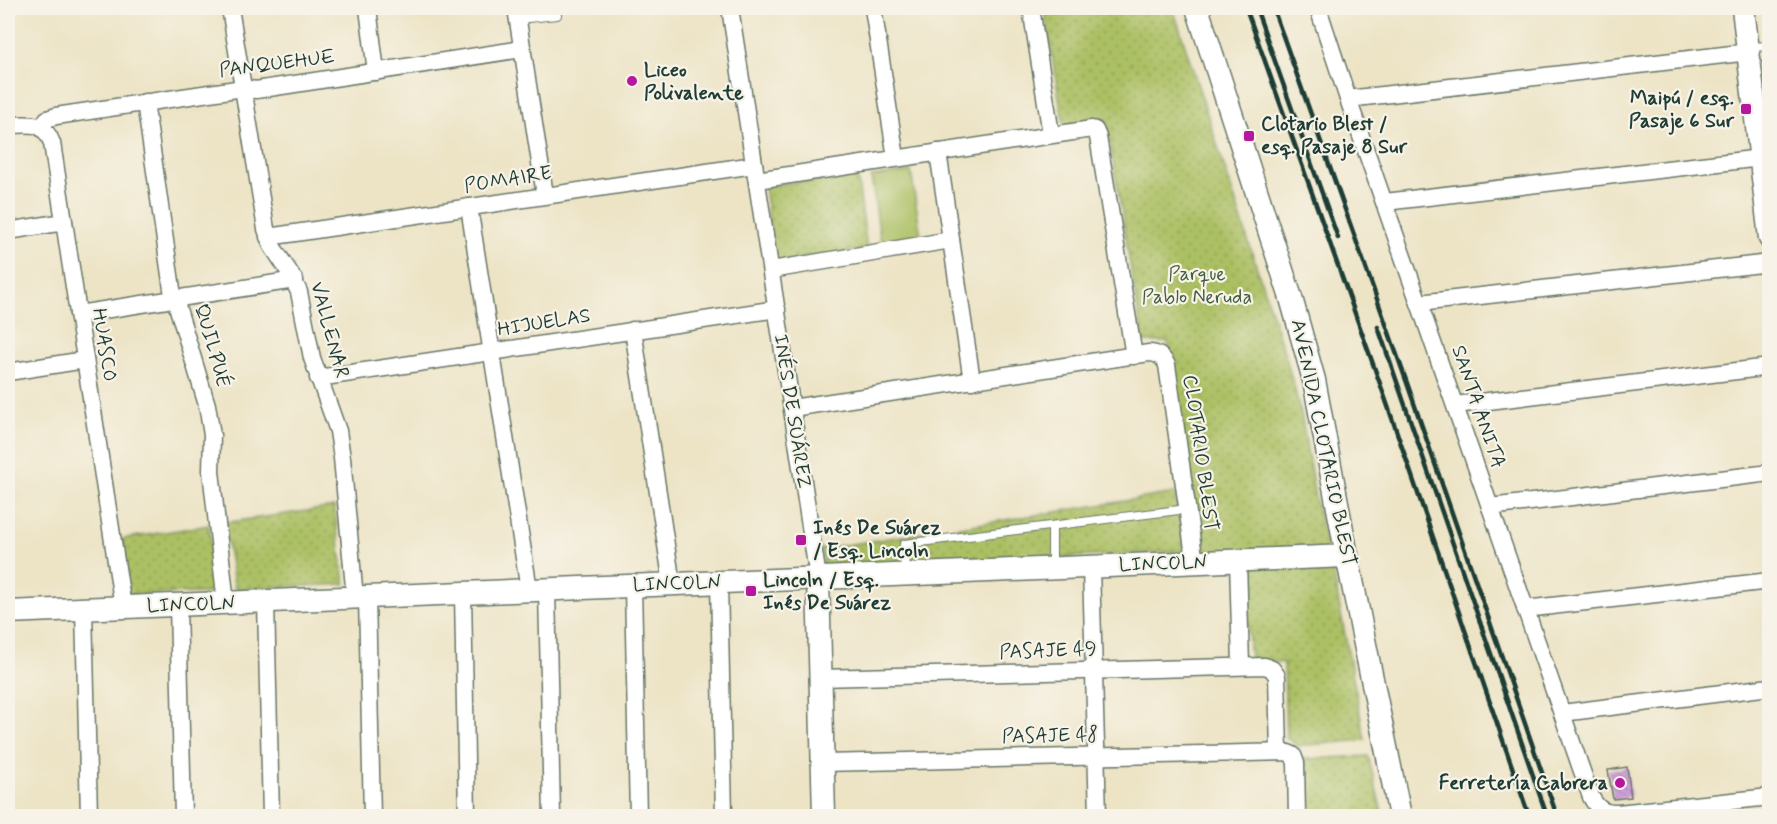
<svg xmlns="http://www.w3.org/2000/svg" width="1777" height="824" viewBox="0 0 1777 824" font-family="Mynerve,sans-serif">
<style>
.grass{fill:url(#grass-dots);stroke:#667e4c;stroke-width:1.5}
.garden{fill:#acc064;stroke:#667e4c;stroke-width:1.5}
.building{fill:url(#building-back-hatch)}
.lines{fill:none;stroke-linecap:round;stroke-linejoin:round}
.lane-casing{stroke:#677767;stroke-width:10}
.street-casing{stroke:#677767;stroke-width:19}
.secondary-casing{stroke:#677767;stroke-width:25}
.lane{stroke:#fff;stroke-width:8}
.street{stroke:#fff;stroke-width:16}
.secondary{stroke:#fff;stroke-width:22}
.rail{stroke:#1f3d34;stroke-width:4.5}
.poi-dot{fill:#b5179e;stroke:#f7f3e8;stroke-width:2}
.labels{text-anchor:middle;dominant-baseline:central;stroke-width:4.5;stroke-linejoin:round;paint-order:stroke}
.street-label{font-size:20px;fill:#1f3d34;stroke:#f7f3e8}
.poi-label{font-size:20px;font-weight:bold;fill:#1f3d34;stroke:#f7f3e8;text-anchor:start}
.park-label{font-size:20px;fill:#425e40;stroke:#f7f3e8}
</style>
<defs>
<pattern id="grass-dots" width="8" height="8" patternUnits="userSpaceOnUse" patternTransform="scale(1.5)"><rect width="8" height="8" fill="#acc064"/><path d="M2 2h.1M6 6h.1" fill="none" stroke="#8b9d53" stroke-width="1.8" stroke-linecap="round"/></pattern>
<pattern id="building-back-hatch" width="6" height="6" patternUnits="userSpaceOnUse" patternTransform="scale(1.5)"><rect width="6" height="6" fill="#cfa1da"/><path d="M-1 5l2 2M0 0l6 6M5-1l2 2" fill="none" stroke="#a784b2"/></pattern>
</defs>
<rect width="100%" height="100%" fill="#f7f3e8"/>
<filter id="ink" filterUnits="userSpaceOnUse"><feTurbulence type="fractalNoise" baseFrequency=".0167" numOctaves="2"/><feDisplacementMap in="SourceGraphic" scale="12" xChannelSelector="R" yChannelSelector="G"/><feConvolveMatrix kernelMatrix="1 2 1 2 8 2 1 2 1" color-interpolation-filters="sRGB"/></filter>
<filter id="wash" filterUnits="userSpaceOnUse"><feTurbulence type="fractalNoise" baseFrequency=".008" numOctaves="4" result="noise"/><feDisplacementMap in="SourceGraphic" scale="24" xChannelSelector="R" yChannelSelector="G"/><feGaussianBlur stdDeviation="1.35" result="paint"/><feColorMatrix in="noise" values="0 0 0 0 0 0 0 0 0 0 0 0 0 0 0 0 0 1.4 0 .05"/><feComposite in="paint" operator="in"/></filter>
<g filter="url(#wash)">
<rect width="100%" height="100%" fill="#ede4c6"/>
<g class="grass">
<polygon points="1044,8 1173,8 1286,358 1301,413 1316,503 1334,577 1365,740 1297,746 1286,737 1284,663 1250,659 1243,552 1201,552 1168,342 1143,342 1106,119 1064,127"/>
<polygon points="857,174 867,249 774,262 764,186"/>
<polygon points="1175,493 1185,551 824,570 821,549"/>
<polygon points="334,507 345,584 235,589 224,523"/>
<polygon points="209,525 217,593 128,594 122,539"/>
<polygon points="1368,756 1383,816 1308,816 1304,759"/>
</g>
<polygon class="garden" points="911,171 921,237 881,244 871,177"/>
<g id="blocks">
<polygon class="building" points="1627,767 1631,797 1613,799 1608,770"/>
</g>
</g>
<g filter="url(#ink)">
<use href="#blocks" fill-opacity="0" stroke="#677767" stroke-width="1.5"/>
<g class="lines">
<g class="lane-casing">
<g id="lane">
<polyline points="518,19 557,15"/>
<polyline points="1749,47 1770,46"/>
<polyline points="1052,568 1052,527"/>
<polyline points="905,574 904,544 1187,509"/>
</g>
</g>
<g class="street-casing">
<g id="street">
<polyline points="230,8 266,229 272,246 290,273 299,292 312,358 338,431 342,458 355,598"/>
<polyline points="368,8 376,72"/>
<polyline points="516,8 545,195"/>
<polyline points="730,8 818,578"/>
<polyline points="873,8 896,158"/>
<polyline points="1031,8 1051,134"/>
<path d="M 1318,8 L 1348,99 L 1591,797 C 1598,810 1604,813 1618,813 L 1770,797"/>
<polyline points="1348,99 1749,52"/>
<polyline points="145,102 172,289 207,405 212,435 211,471 226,603"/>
<path d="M 8,125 C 28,125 43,119 52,143 L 123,607"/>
<polyline points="42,127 47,119 56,116 243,88 256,90 522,49"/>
<polyline points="938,152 972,381"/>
<polyline points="757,180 1092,129 1095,130 1098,137 1134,356"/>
<polyline points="1385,202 1761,158"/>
<polyline points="469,207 529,590"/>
<polyline points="8,231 64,222"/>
<polyline points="268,237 754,165"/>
<polyline points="771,270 951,240"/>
<polyline points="1419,303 1770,263"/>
<polyline points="78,314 295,280"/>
<polyline points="633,330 672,584"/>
<polyline points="8,372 85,360"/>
<polyline points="318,378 777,309"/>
<polyline points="1455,405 1770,367"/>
<path d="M 792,408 L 1149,353 C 1158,353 1163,357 1167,365 L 1195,563"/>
<polyline points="1490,507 1770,473"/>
<polyline points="1238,561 1241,666"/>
<polyline points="1091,567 1098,816"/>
<polyline points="719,582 724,816"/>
<polyline points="633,586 638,816"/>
<polyline points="547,590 552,816"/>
<polyline points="463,593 467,816"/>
<polyline points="367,597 372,816"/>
<polyline points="266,601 271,816"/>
<polyline points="178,605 183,816"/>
<polyline points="84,609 89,816"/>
<polyline points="1525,609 1770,581"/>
<polyline points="821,678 1265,666 1272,669 1277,676 1279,752"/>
<polyline points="1562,713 1770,687"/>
<polyline points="823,763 1286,752 1293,755 1296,763 1297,816"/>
</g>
</g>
<g class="secondary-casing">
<g id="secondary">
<polyline points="1197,8 1291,298 1314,380 1347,556 1400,816"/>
<polyline points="1743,8 1770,238"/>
<polyline points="818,578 824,816"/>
<polyline points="8,612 1347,556"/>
</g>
</g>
<use href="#lane" class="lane"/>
<use href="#street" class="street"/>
<use href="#secondary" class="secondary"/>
<g class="rail">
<polyline points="1246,8 1383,392 1529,816"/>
<polyline points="1256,8 1338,238"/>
<polyline points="1273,8 1407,383 1557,816"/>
<polyline points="1378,327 1547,816"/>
</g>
</g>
</g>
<g class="poi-dot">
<circle cx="632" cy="81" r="6"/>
<rect x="1740" y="103" width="12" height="12" rx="3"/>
<rect x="1243" y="130" width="12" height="12" rx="3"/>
<rect x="795" y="534" width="12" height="12" rx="3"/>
<rect x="745" y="585" width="12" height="12" rx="3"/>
<circle cx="1620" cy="783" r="6"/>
</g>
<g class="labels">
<g class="street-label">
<text transform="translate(277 64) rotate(-7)">PANQUEHUE</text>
<text transform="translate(508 180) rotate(-9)">POMAIRE</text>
<text transform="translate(544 323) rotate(-9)">HIJUELAS</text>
<text transform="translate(329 330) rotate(75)">VALLENAR</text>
<text transform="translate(104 345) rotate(81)">HUASCO</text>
<text transform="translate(212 346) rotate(74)">QUILPUÉ</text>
<text transform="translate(1478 407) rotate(71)">SANTA ANITA</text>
<text transform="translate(792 411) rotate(81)">INÉS DE SUÁREZ</text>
<text transform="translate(1323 443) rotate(78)">AVENIDA CLOTARIO BLEST</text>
<text transform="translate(1200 453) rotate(82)">CLOTARIO BLEST</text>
<text transform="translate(1163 564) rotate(-2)">LINCOLN</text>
<text transform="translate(677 584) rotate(-2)">LINCOLN</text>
<text transform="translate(191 605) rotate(-2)">LINCOLN</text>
<text transform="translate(1048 651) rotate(-2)">PASAJE 49</text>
<text transform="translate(1050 736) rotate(-1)">PASAJE 48</text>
</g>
<g class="poi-label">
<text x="644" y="70">Liceo<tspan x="644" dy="23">Polivalente</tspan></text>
<text x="1734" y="98" text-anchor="end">Maipú / esq.<tspan x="1734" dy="23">Pasaje 6 Sur</tspan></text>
<text x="1261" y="124">Clotario Blest /<tspan x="1261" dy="23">esq. Pasaje 8 Sur</tspan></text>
<text x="813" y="528">Inés De Suárez<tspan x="813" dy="23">/ Esq. Lincoln</tspan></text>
<text x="763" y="580">Lincoln / Esq.<tspan x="763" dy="23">Inés De Suárez</tspan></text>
<text x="1608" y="783" text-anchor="end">Ferretería Cabrera</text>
</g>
<g class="park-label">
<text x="1197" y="274">Parque<tspan x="1197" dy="23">Pablo Neruda</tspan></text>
</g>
</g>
<rect width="1777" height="824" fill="none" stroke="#f7f3e8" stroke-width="30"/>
</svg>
